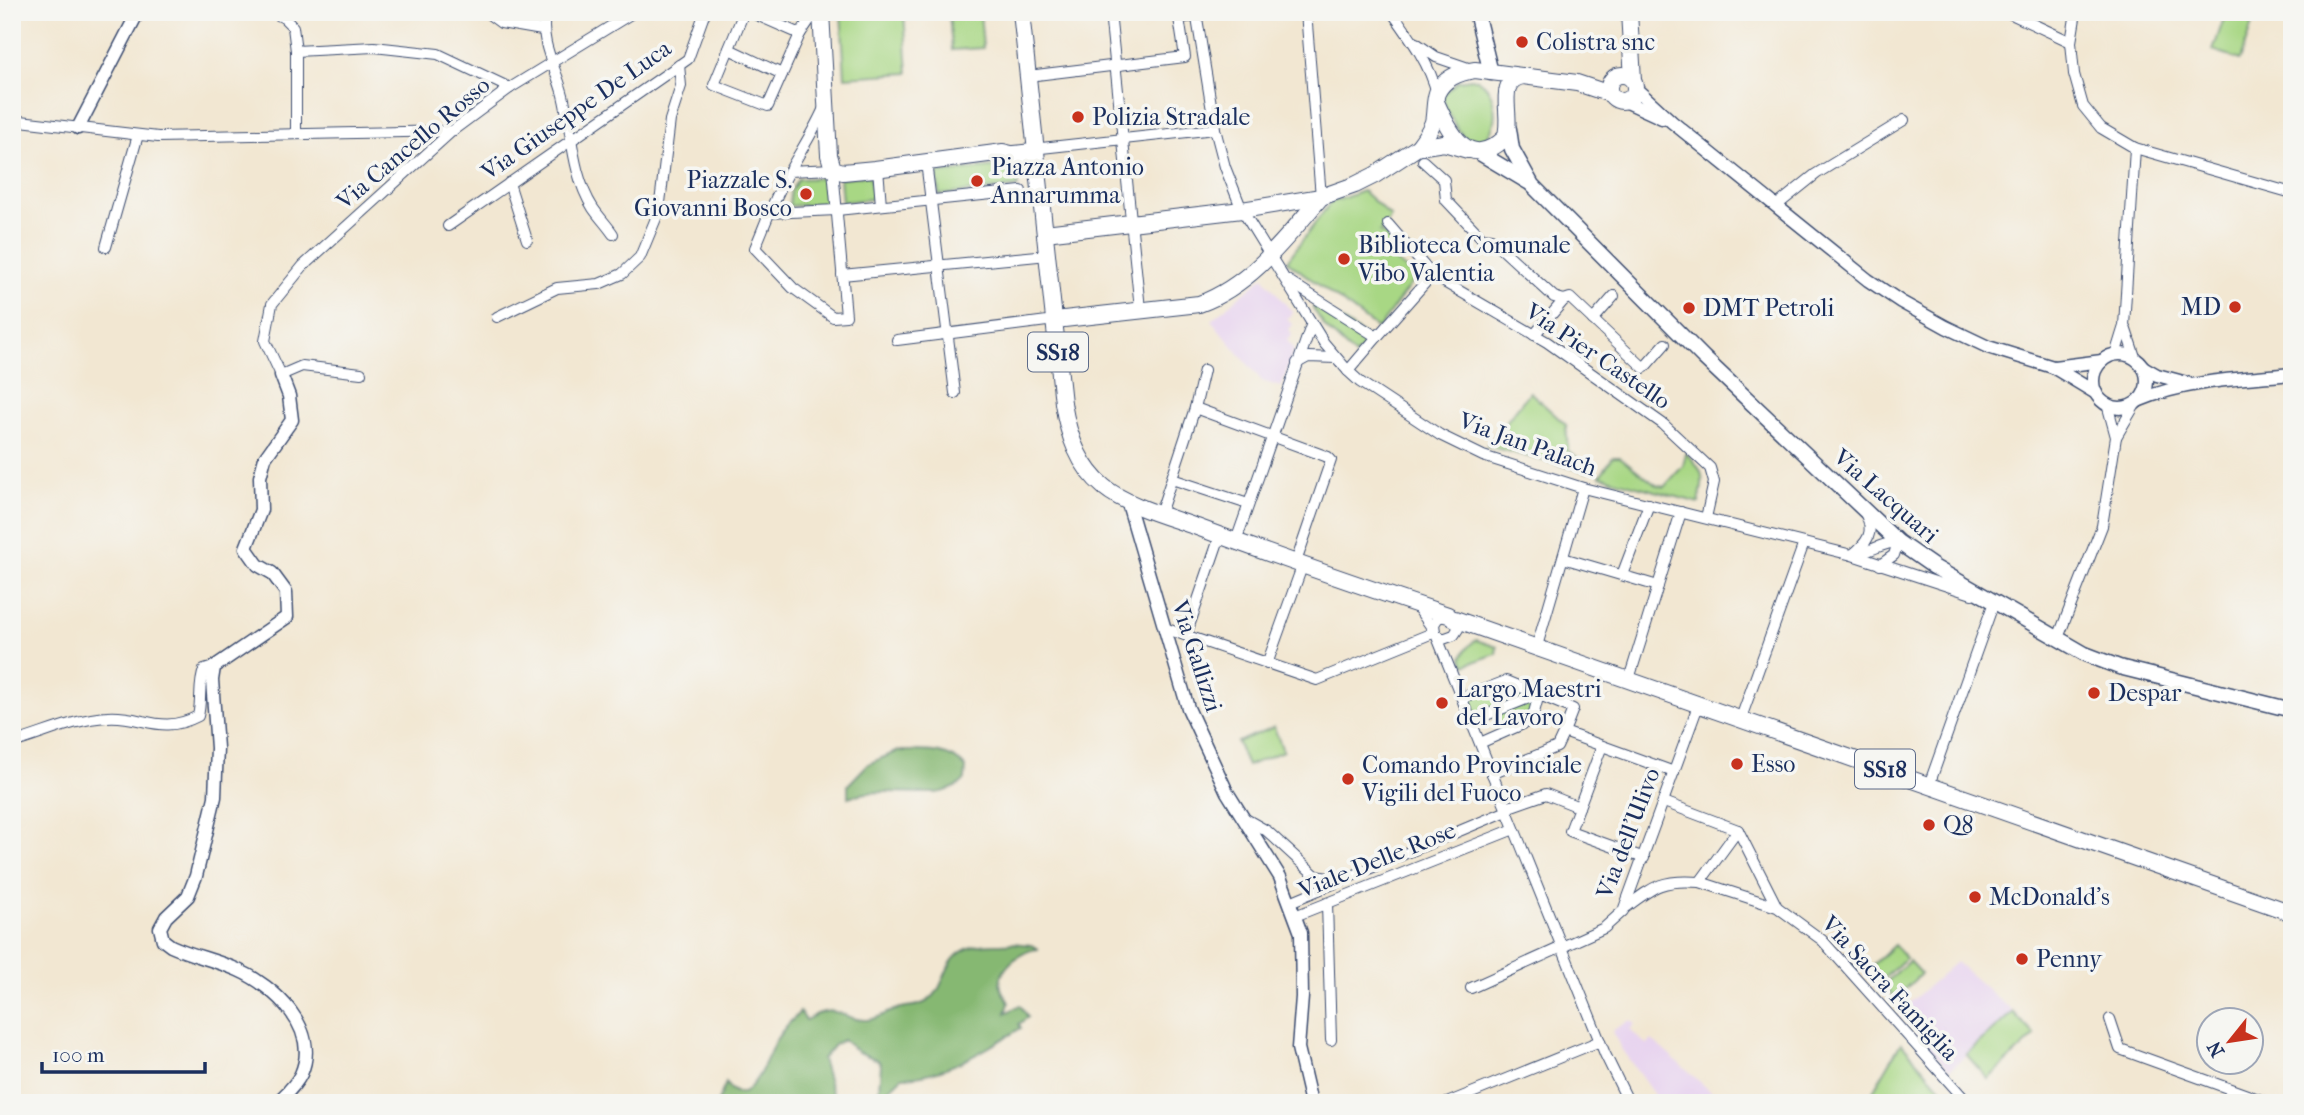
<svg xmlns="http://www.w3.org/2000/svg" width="2304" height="1115" viewBox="0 0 2304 1115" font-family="'IM FELL French Canon',serif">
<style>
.built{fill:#e7d2ef}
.green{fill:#a8d784;stroke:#628371;stroke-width:2}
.forest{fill:#86b872;stroke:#507468;stroke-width:2}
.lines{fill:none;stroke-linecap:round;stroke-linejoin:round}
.minor-casing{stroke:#3b4b6f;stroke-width:12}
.tertiary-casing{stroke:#3b4b6f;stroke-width:15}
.secondary-casing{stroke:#3b4b6f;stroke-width:17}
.primary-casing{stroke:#3b4b6f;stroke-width:18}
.minor{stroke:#fff;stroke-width:10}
.tertiary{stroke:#fff;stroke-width:12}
.secondary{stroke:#fff;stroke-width:14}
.primary{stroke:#fff;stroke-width:16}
.poi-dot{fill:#c8321e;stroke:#f6f6f2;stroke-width:2.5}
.labels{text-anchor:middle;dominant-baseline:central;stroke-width:7;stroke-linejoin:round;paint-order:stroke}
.shield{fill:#f6f6f2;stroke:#5d6b8a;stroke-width:2}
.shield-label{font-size:23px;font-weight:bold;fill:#1b2f5e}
.poi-label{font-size:24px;fill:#1b2f5e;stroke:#f6f6f2;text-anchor:start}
.street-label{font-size:24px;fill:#1b2f5e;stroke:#f6f6f2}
</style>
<rect width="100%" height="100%" fill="#f6f6f2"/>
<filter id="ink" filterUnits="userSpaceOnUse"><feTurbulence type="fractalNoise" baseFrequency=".0143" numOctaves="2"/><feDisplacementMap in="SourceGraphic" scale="14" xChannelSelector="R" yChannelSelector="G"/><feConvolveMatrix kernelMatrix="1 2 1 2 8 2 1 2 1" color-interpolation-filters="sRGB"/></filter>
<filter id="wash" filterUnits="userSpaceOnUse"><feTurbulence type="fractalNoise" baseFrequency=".00686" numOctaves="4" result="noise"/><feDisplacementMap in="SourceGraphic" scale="28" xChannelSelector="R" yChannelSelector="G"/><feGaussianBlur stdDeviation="1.57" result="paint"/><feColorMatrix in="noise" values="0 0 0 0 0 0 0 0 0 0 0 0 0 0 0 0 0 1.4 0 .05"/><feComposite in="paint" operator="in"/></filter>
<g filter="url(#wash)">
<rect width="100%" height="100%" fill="#f2e7d2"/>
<g class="built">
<polygon points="1263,277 1293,313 1287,318 1293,325 1288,329 1292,335 1287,340 1294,349 1281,387 1262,381 1211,320"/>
<polygon points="1956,962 2013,1012 1950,1070 1898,1013"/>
<polygon points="1630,1020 1635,1024 1630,1030 1647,1045 1652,1040 1715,1095 1707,1103 1660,1103 1622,1050 1612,1031"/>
</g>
<g class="green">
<polygon points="841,12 904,12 908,73 845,77"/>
<polygon points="949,12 980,12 983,48 952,50"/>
<polygon points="2226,12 2256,12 2240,60 2213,51"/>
<path d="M 1471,79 C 1482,80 1487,85 1491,95 C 1505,131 1476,161 1455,125 C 1450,115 1443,106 1443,94 L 1458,81 Z"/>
<polygon points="1016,165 1018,187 939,195 937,173"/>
<polygon points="870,175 872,199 842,202 840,178"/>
<polygon points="822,178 826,204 789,206 791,191 798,179"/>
<polygon points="1363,191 1391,217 1380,232 1394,241 1396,262 1416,277 1378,329 1287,261 1330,203"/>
<polygon points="1316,303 1369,339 1355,356 1325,327 1313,308"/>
<polygon points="1530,392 1566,425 1568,451 1590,466 1588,472 1487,446"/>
<path d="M 1686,453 C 1706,473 1704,476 1699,503 L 1600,476 L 1613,457 L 1620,457 L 1656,485 L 1664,487 L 1683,466 Z"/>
<path d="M 1476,640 L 1497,647 L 1496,654 L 1465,665 L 1462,658 C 1466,649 1468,645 1476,640 Z"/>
<polygon points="1506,681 1539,694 1532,720 1501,734 1492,713 1478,718 1468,695"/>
<polygon points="1274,727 1283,751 1247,766 1237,742"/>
<polygon points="1894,945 1906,958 1880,982 1868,969"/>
<polygon points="1909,961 1921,974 1895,998 1883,985"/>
<polygon points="2013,1012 2035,1036 1988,1079 1966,1054"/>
<polygon points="1901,1043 1954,1103 1866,1103"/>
</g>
<g class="forest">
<path d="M 898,751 C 922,751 949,748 966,768 C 966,768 965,778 965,779 C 960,787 945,792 936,793 C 907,794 875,788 848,797 L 848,785 L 868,764 Z"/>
<path d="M 1012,943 L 1031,945 L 1039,949 C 1023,949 996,969 1001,988 C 1002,993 1007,998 1009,1003 L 1006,1013 L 1020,1005 L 1028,1017 L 1019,1024 L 1021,1028 C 986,1049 944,1077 902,1077 L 883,1095 L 879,1089 L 881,1065 L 878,1060 L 858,1052 L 843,1040 L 834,1045 L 822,1059 L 835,1103 L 717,1103 L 726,1083 C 730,1091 735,1093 744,1093 C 760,1080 765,1062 774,1044 C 780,1032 790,1022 800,1012 L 806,1020 C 838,1000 841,1021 867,1020 C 878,1019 888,1012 898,1009 C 906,1006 916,1007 924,1003 C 950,991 938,956 975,946 C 987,943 1000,945 1012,943 Z"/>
</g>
</g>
<g filter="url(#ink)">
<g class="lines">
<g class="minor-casing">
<g id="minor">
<polyline points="272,12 284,18 293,27 296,51 296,134"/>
<polyline points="486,12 501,23 542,30"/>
<path d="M 545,12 C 540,46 555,64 563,95 C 572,132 572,175 593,208 C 599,217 607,225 613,234"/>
<polyline points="744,12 714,85 768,106 800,34 815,12"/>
<polyline points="750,12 800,34"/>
<polyline points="1110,12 1140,309"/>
<polyline points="1196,12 1215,129 1225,167 1242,210 1324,343 1348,371 1360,382 1440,435 1483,456 1583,488 1852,555 1972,594"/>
<polyline points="1306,12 1321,197"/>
<path d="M 1392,12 C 1410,37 1430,64 1437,94"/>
<polyline points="2007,12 2071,42"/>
<polyline points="2076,12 2071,42 2074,74 2083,106 2101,128 2135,148 2292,193"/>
<polyline points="2286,12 2292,13"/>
<polyline points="1416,43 1436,57 1471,69"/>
<polyline points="729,49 782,74"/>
<polyline points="296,51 374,47 438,54 510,88"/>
<polyline points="1028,76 1185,57 1179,18 1196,16"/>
<polyline points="12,120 158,137 452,131"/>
<polyline points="1014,151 1215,129"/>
<polyline points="1423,161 1444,180 1446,200 1482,238 1491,239 1554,297 1564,300 1570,298 1644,368 1665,344"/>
<polyline points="926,162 955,393"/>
<polyline points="878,168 881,205"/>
<path d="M 789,171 L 833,169 L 846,316 L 833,317 L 793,288 L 755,248 C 766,222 775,196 789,172 C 801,150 814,131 824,108"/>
<polyline points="509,183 527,240"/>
<polyline points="1776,206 1816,174 1904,120"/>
<polyline points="768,213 837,210 1021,191"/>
<polyline points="1388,224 1432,275"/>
<polyline points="448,226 688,59 705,12"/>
<polyline points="106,247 138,135"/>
<polyline points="842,275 1048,255"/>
<polyline points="1287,280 1377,337 1432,275 1547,342 1663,424 1710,468 1714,482 1706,518"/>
<polyline points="497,317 557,288 599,284 622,274 640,257 659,211 670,120 681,86 679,65"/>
<polyline points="1593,320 1614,296"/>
<polyline points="2125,327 2136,360"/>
<polyline points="1534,335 1564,300"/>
<polyline points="897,340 1055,320"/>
<polyline points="2115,355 2124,326 2135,148"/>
<polyline points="1297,363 1308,357 1336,358"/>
<polyline points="1348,371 1377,337"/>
<polyline points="361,373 302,366 281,375 265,341 272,304 303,266 452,131 510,88 634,12"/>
<polyline points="1195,408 1328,457 1331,460 1296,562"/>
<polyline points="2116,437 2136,403"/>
<polyline points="1172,479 1248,504"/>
<polyline points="1160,514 1195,408 1204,370"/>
<polyline points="1236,541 1312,323"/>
<path d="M 1856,554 C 1871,552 1883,542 1898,542 L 1894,555 L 1880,565"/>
<path d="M 1852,555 C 1867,543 1875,533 1866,515"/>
<polyline points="1563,558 1658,586"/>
<polyline points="1622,575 1649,504"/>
<polyline points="1164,628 1317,680 1435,632 1416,605"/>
<polyline points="1436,634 1443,639 1454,635 1458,629 1455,619 1448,615 1438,618 1434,624 1435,632 1605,1054 1629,1103"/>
<polyline points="1186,635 1220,536"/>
<polyline points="2058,638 2102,526 2116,437 2107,404"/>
<polyline points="1537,646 1583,488"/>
<polyline points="1267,664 1303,564"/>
<polyline points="1629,679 1681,512"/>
<polyline points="1462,698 1506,681 1573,709 1564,732 1674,772"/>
<polyline points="1741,718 1804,543"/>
<polyline points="1471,721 1539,694"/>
<path d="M 12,743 C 44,734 74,719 107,717 C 142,714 160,736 198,716 C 202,700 198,685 204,670 L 214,667"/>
<polyline points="1480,743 1532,720 1539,694"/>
<polyline points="1602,746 1570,831 1644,858"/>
<polyline points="1492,774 1557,747 1564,732"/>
<polyline points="1929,785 1994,602 1990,600"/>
<polyline points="1664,802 1738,830"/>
<polyline points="1506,808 1546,794 1579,807"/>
<polyline points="1244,818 1267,831 1316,876 1340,880"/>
<polyline points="1290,902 1507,811"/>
<polyline points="1327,903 1331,1040"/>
<polyline points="1777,907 1738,830 1700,882 1777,907 1822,940 1968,1103"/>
<path d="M 1625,908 C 1654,886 1662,879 1700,882"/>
<polyline points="1295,916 1514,829"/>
<polyline points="1471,988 1604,928 1623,911 1699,703"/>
<polyline points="2110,1019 2120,1049 2269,1103"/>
<polyline points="1447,1103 1600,1041"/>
</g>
</g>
<g class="tertiary-casing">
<g id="tertiary">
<polyline points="1635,88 1672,122 1868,280 1901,302 1946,327 1988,347 2053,367 2096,393"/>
<polyline points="1625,101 1662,118"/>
<polyline points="78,128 138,12"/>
<circle cx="2120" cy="381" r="27"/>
<polyline points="2054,367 2102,361"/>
<polyline points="2143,367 2157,375 2187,383"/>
<path d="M 2140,400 C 2188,380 2240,379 2292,374"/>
<polyline points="1127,500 1188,708 1227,792 1280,877 1301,933 1302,997 1298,1048 1311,1103"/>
<path d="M 277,1103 C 286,1094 296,1085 301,1074 C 321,1029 274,986 238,970 C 216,960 193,956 171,946 L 163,940 L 160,928 L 166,917 L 188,896 L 196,876 L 215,797 L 217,748 L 212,680 L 214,667 L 287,617 L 286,592 L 272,573 L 258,565 L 246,548 L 261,510 L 260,477 L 265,458 L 292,420 L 289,396 L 281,375"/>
</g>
</g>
<g class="secondary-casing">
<g id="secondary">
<polyline points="1476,12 1491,73"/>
<polyline points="1509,129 1512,149 1532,185 1704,358 1898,542 1934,567 2085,654 2119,667 2292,710"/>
<polyline points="1478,152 1528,182"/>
</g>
</g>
<g class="primary-casing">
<g id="primary">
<polyline points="821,12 829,155 833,169 843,172 875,169 1003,152 1027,158 1037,173"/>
<path d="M 1021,12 L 1063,403 C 1068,434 1078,466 1104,487 C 1127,506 1169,517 1197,527 C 1280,558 1364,587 1448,615"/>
<polyline points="1629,12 1633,80"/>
<circle cx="1622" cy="88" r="13"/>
<path d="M 1436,102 C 1450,133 1468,172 1505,138 C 1514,116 1494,81 1523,76"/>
<path d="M 1418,147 C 1424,139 1430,131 1433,122 C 1435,113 1434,102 1437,93 C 1444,78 1460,72 1475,70 L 1577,83 L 1610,94"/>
<polyline points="1045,233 1242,210 1321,197 1355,185 1375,175 1418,147 1444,143 1468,150"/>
<path d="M 1055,320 L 1199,304 C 1251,285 1286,238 1321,197"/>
<polyline points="1455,619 2292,913"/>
</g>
</g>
<use href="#minor" class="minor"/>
<use href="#tertiary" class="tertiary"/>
<use href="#secondary" class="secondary"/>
<use href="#primary" class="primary"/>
</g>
</g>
<g class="poi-dot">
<circle cx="1522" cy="42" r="7"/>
<circle cx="1078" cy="117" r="7"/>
<circle cx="977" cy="181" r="7"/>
<circle cx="806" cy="194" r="7"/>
<circle cx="1344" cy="259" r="7"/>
<circle cx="2235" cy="307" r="7"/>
<circle cx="1689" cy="308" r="7"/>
<circle cx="2094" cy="693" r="7"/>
<circle cx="1442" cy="703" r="7"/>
<circle cx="1737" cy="764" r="7"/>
<circle cx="1348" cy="779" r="7"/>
<circle cx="1929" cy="825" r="7"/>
<circle cx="1975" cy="897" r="7"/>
<circle cx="2022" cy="959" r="7"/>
</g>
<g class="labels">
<g class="shield">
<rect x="1028" y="332.5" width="60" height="39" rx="5"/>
<rect x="1855" y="749.5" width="60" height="39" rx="5"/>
</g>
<g class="shield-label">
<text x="1058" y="352">SS18</text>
<text x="1885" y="769">SS18</text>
</g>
<g class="poi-label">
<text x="1536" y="42">Colistra snc</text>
<text x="1092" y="117">Polizia Stradale</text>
<text x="991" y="167">Piazza Antonio<tspan x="991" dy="28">Annarumma</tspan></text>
<text x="792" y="180" text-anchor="end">Piazzale S.<tspan x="792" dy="28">Giovanni Bosco</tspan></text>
<text x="1358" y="245">Biblioteca Comunale<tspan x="1358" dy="28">Vibo Valentia</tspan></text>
<text x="2221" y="307" text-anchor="end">MD</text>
<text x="1703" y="308">DMT Petroli</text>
<text x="1456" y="689">Largo Maestri<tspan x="1456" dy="28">del Lavoro</tspan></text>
<text x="2108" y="693">Despar</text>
<text x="1751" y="764">Esso</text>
<text x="1362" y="765">Comando Provinciale<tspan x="1362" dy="28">Vigili del Fuoco</tspan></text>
<text x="1943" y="825">Q8</text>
<text x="1989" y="897">McDonald's</text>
<text x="2036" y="959">Penny</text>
</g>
<g class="street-label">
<text transform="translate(576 110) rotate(-35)">Via Giuseppe De Luca</text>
<text transform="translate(413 143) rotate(-40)">Via Cancello Rosso</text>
<text transform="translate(1598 356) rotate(34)">Via Pier Castello</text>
<text transform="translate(1528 444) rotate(20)">Via Jan Palach</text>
<text transform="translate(1886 496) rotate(41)">Via Lacquari</text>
<text transform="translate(1197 656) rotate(72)">Via Gallizzi</text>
<text transform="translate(1628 833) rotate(-69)">Via dell'Ulivo</text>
<text transform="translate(1377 860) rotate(-22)">Viale Delle Rose</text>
<text transform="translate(1890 988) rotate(47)">Via Sacra Famiglia</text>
</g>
</g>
<rect width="2304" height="1115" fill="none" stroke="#f6f6f2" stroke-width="42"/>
<g transform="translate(2230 1041) rotate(240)"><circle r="33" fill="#f6f6f2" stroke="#9ea6b7" stroke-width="2"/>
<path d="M0-5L12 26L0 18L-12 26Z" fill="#c8321e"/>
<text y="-10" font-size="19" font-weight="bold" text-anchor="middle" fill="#1b2f5e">N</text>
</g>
<path d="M42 1062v10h163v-10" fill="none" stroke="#1b2f5e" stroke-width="3.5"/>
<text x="52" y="1062" font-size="21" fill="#1b2f5e" stroke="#f6f6f2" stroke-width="5" paint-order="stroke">100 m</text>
</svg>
